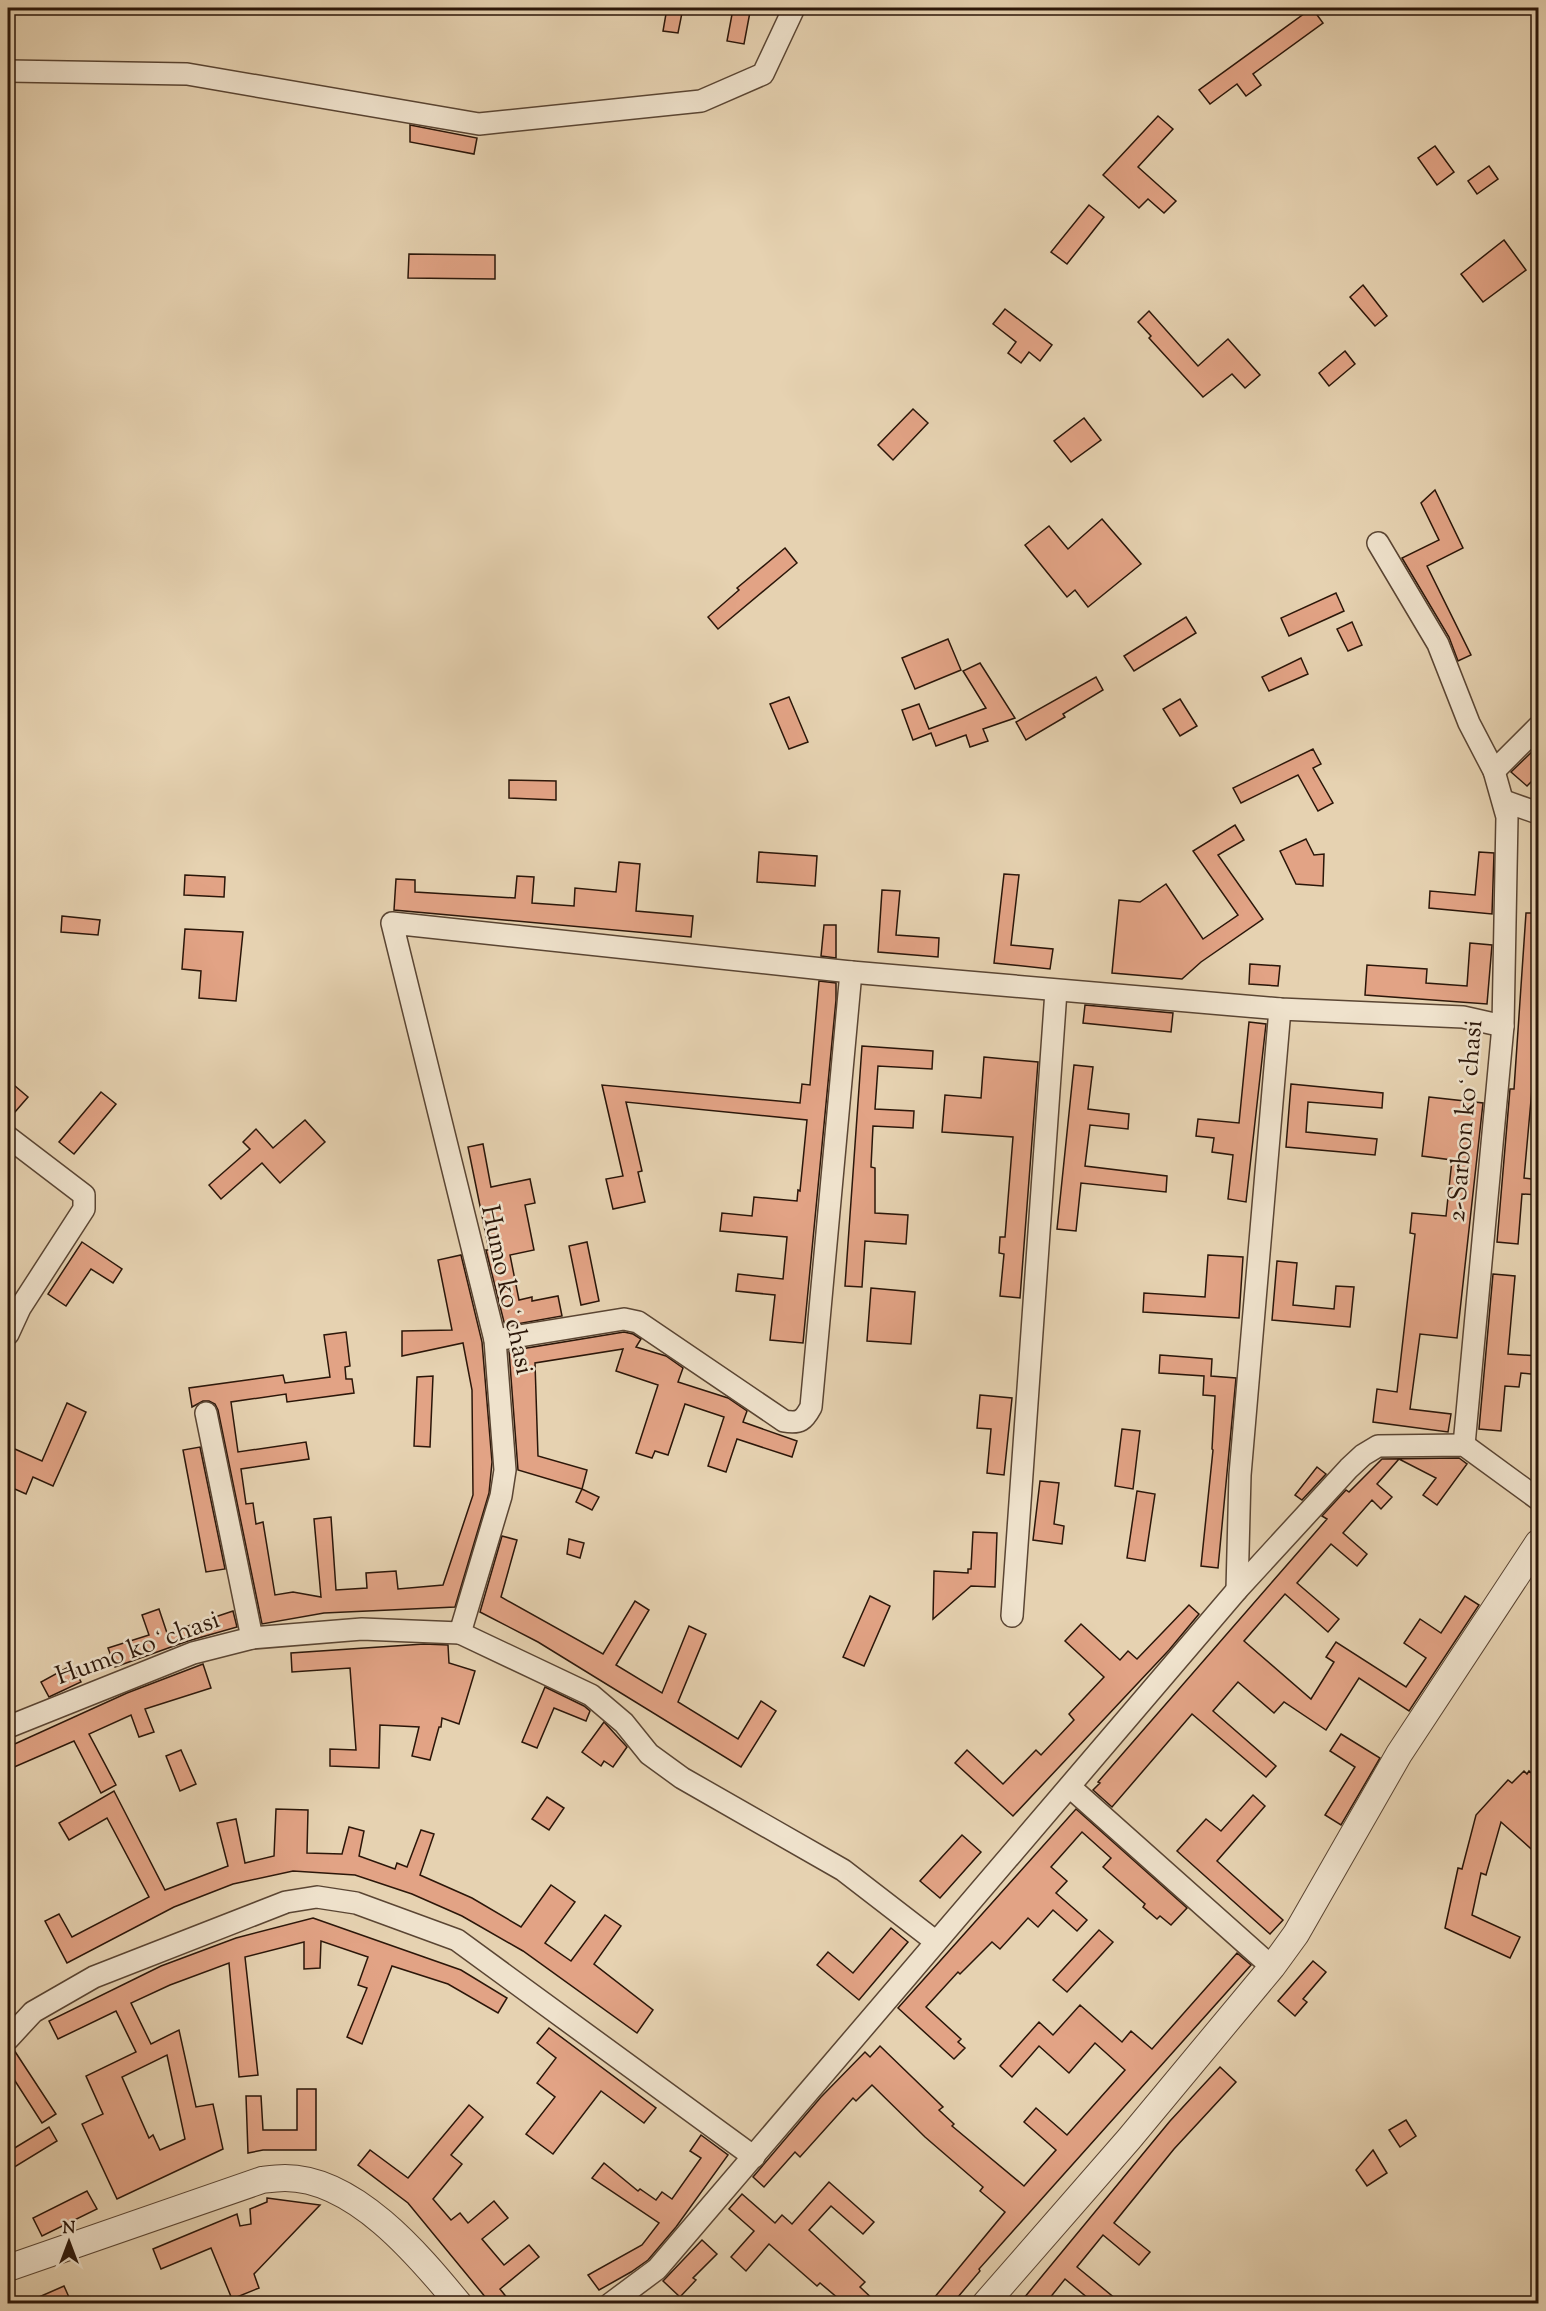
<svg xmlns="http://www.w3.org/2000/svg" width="1546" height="2311" viewBox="0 0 1546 2311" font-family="'Sorts Mill Goudy',serif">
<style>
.building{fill:#e2a385;stroke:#2b1609;stroke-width:1.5;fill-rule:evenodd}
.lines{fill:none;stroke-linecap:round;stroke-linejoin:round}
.minor-casing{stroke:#5a4533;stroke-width:24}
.tertiary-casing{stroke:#5a4533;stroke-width:28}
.minor{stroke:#efe2cc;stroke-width:21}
.tertiary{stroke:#efe2cc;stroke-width:26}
.labels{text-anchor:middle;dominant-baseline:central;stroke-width:5;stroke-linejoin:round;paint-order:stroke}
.street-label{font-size:26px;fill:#2b1609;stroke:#efe2cc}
</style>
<rect width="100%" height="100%" fill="#e6d2b1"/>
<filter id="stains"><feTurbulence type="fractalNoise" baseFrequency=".00333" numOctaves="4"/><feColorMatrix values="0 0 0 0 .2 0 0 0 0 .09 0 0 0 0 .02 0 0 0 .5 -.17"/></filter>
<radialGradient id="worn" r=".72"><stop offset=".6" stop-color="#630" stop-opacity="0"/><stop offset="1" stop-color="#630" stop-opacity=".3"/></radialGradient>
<g class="building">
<polygon points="667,8 683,8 678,33 663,31"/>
<polygon points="1312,8 1323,23 1253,74 1261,85 1246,96 1237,84 1210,104 1199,90"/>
<polygon points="733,9 750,12 744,44 727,41"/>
<polygon points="1158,116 1173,129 1138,167 1176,201 1164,213 1148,199 1139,208 1103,175"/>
<polygon points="410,125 477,138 474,154 410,142"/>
<polygon points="1435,146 1454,172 1437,185 1418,158"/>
<polygon points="1489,166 1498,179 1477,194 1468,181"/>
<polygon points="1089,205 1104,217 1067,264 1051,252"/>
<polygon points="1504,240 1526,270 1483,302 1461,274"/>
<polygon points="409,254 495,255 495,279 408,278"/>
<polygon points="1363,285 1387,316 1375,326 1350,297"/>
<polygon points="1005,309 1052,345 1040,361 1029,352 1021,363 1008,353 1016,342 993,324"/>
<polygon points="1149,311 1198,366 1228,339 1260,375 1245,388 1232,374 1203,397 1149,338 1151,336 1138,322"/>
<polygon points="1345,351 1355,364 1329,386 1319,373"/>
<polygon points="913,409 928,423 893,460 878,445"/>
<polygon points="1084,418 1101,440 1071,462 1054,441"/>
<polygon points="1435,490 1463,548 1427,566 1471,655 1458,661 1449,637 1402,558 1439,540 1421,503"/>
<polygon points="1102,519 1141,564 1088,607 1075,590 1067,597 1025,545 1049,526 1068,549"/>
<polygon points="785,548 797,563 718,629 708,617 739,590 737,588"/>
<polygon points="1336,593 1344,611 1289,636 1281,618"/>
<polygon points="1186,617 1196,633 1134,671 1124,656"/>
<polygon points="1352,622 1362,645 1348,651 1337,629"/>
<polygon points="948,639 961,670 915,689 902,658"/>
<polygon points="1301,658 1308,674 1269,691 1262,677"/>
<polygon points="980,663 1015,718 983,729 988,741 970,747 966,735 936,746 931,733 913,740 902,710 919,704 929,729 986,708 963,671"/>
<polygon points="1096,677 1103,690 1063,714 1065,717 1026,740 1016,722"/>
<polygon points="789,697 808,742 789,749 770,704"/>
<polygon points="1180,699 1197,726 1180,736 1163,709"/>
<polygon points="1539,745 1539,774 1527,786 1511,772"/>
<polygon points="1313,749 1321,764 1313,768 1333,803 1318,811 1298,775 1241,803 1233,788"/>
<polygon points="509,780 556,781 556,800 509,798"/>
<polygon points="1235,825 1244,840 1218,855 1263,919 1201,962 1182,979 1112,973 1119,900 1140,902 1166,884 1203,939 1238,915 1193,851"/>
<polygon points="1306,839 1314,855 1324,854 1323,886 1296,884 1280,851"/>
<polygon points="759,852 817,856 815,886 757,882"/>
<polygon points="1479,852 1494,853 1492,914 1429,908 1430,891 1475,895"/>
<polygon points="619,862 640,864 636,911 693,916 691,937 394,910 396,879 415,880 415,892 515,898 517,876 534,877 532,903 574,906 575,888 616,892"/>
<polygon points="1004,874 1019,875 1011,945 1053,949 1050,969 994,963"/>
<polygon points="185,875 225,877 224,897 184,895"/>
<polygon points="882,890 900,891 896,935 939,938 938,957 878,952"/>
<polygon points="1526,913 1539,913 1539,1046 1536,1078 1533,1078 1524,1178 1539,1180 1539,1195 1522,1194 1518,1244 1497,1242 1510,1089 1514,1089"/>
<polygon points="62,916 100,920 98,935 61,932"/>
<polygon points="824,925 836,925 836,958 821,956"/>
<polygon points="185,929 243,932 236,1001 199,998 201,971 182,969"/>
<polygon points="1470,943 1492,945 1487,1004 1365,995 1367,965 1427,969 1426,983 1467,986"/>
<polygon points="1250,964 1280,966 1278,986 1249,984"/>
<polygon points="819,981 836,983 836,1000 803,1343 770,1340 775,1295 736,1291 738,1274 783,1279 787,1237 720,1231 722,1213 752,1216 754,1197 797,1201 798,1190 800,1191 807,1120 626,1102 642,1171 638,1172 645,1202 613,1209 606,1179 623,1176 602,1085 800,1103 802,1084 810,1085"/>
<polygon points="1085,1005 1173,1013 1171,1032 1083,1023"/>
<polygon points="1249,1022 1266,1024 1246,1202 1228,1199 1233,1155 1212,1152 1214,1138 1196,1136 1198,1119 1239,1123"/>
<polygon points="862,1046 933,1051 932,1069 878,1066 875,1109 914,1111 913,1128 873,1126 871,1167 875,1168 875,1213 908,1215 906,1244 865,1241 862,1287 845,1286"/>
<polygon points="984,1057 1038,1062 1020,1298 1000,1296 1004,1254 999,1253 1000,1237 1005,1237 1013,1137 942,1132 945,1095 981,1098"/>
<polygon points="1074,1065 1093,1067 1088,1109 1129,1114 1128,1129 1090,1125 1085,1166 1167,1176 1166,1192 1081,1183 1076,1231 1057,1229"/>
<polygon points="8,1080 28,1097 8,1120"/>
<polygon points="1291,1084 1383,1093 1382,1108 1308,1102 1306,1132 1377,1139 1375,1155 1286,1147"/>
<polygon points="101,1092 116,1104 74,1154 59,1142"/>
<polygon points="1429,1097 1483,1103 1457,1338 1420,1334 1410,1409 1451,1414 1448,1432 1373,1422 1377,1389 1397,1392 1415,1234 1410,1233 1412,1213 1446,1216 1452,1160 1422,1156"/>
<polygon points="305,1120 325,1142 280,1183 262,1163 221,1199 209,1185 250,1149 243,1142 256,1129 273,1148"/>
<polygon points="483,1144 491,1187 530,1179 535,1203 525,1205 534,1250 510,1255 519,1300 532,1297 532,1301 558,1296 562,1316 505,1326 486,1250 489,1250 468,1147"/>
<polygon points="82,1242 122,1269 113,1283 91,1269 66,1306 48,1294"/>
<polygon points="587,1242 599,1301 581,1305 569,1246"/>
<polygon points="461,1255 482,1342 492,1462 489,1493 455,1607 324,1613 262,1624 218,1410 215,1404 209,1401 203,1401 192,1407 189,1388 283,1375 285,1383 330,1377 324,1335 346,1332 350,1366 345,1367 346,1379 352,1379 354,1393 287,1402 286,1394 231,1402 238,1452 306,1442 309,1459 241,1469 246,1504 253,1503 256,1524 263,1522 275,1595 293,1592 321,1597 314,1519 331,1517 336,1590 367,1588 366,1573 396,1571 398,1589 443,1585 473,1495 472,1390 463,1343 402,1356 402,1331 452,1330 438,1260"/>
<polygon points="1208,1255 1243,1257 1239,1318 1143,1312 1144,1293 1205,1297"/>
<polygon points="1277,1261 1297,1263 1293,1305 1334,1309 1336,1286 1354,1287 1350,1327 1272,1320"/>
<polygon points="1493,1274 1515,1276 1508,1354 1539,1356 1539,1375 1521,1373 1519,1387 1505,1386 1501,1431 1479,1429"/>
<polygon points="871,1288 915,1292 911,1344 867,1341"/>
<polygon points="624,1332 633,1334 641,1339 636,1347 666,1356 683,1368 678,1382 728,1398 747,1411 743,1422 797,1441 792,1457 737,1439 726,1472 708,1466 724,1417 685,1404 668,1455 655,1451 652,1458 636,1453 658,1385 616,1371 623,1349 535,1363 538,1456 587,1470 582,1489 518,1470 509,1351"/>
<polygon points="1160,1355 1212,1359 1211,1376 1236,1378 1218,1568 1201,1566 1213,1450 1212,1449 1215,1396 1203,1395 1204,1376 1159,1373"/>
<polygon points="433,1376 430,1447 414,1446 417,1377"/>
<polygon points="980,1395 1012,1398 1004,1475 987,1473 991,1429 977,1428"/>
<polygon points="67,1403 86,1412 53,1486 33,1477 26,1494 8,1486 8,1446 42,1461"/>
<polygon points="1122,1429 1140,1431 1133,1489 1115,1486"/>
<polygon points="200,1447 225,1569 206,1572 183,1450"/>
<polygon points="1459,1458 1467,1464 1437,1505 1423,1495 1436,1478 1399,1459 1377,1484 1392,1497 1381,1509 1372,1500 1343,1533 1367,1554 1357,1566 1331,1544 1297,1583 1339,1619 1328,1632 1285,1594 1244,1641 1311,1699 1334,1662 1326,1657 1336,1642 1406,1687 1426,1658 1404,1643 1420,1619 1441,1633 1465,1596 1479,1605 1409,1711 1359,1678 1326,1730 1284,1702 1274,1713 1238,1682 1213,1711 1276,1766 1266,1777 1192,1714 1112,1807 1093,1790 1100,1783 1098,1782 1327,1519 1322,1516 1346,1490 1349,1492 1382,1459"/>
<polygon points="1317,1467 1326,1474 1302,1500 1295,1495"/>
<polygon points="1040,1481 1059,1483 1054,1524 1064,1526 1062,1544 1033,1540"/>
<polygon points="582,1489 599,1497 592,1510 576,1502"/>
<polygon points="1137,1491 1155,1494 1145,1561 1127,1558"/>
<polygon points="973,1532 997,1533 995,1587 971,1586 933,1619 934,1571 968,1573 968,1569 971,1569"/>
<polygon points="502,1536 517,1540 501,1597 603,1654 635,1601 649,1610 616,1665 662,1693 689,1626 706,1634 678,1702 738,1739 761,1701 776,1711 741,1767 538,1642 480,1612"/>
<polygon points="569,1539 584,1543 580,1558 567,1554"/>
<polygon points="870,1596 890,1606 864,1666 843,1657"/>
<polygon points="1189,1605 1199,1614 1169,1650 1013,1816 955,1763 967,1750 1003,1784 1036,1750 1041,1755 1074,1720 1069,1714 1104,1677 1065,1641 1081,1624 1120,1660 1128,1651 1137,1659"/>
<polygon points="159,1609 167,1633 233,1611 237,1627 188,1641 115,1667 108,1648 149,1635 142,1615"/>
<polygon points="424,1644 448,1645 449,1663 475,1671 459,1724 442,1718 441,1727 439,1727 430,1760 412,1756 419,1727 380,1725 379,1768 330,1766 330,1749 356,1750 350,1668 292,1672 291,1653"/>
<polygon points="203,1664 211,1688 145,1709 154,1732 139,1737 131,1715 89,1734 116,1785 101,1793 74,1741 12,1768 8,1758 8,1747 127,1693"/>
<polygon points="72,1665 81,1682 49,1697 41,1682"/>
<polygon points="545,1687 584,1706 590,1711 586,1721 554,1708 537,1748 522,1742"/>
<polygon points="604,1722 627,1747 613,1767 604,1761 601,1766 582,1752"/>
<polygon points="1341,1734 1380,1758 1341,1825 1325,1815 1355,1767 1330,1751"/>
<polygon points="181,1750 196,1784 180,1791 166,1756"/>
<polygon points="1524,1771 1527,1774 1529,1771 1539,1780 1539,1856 1501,1822 1486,1875 1481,1873 1472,1915 1520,1937 1510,1958 1445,1928 1458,1868 1462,1869 1476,1815 1508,1780 1512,1783"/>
<polygon points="114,1791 165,1890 228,1866 217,1823 236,1819 245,1863 274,1856 276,1809 308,1810 307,1853 342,1854 349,1827 364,1831 359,1856 395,1869 397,1863 407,1867 421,1830 434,1834 420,1875 472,1898 521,1927 551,1885 575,1902 545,1943 571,1961 605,1915 621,1926 594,1964 653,2010 637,2033 523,1951 462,1916 412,1894 355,1875 293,1871 233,1884 174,1907 67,1963 45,1921 59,1914 72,1937 149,1897 107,1818 69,1840 59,1823"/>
<polygon points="1253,1795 1265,1806 1217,1861 1283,1920 1270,1934 1177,1851 1206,1819 1221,1831"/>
<polygon points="547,1797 564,1808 549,1830 532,1819"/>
<polygon points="1076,1809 1187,1908 1171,1925 1160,1916 1157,1919 1143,1907 1145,1904 1103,1867 1111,1858 1082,1832 1051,1867 1067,1881 1056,1893 1087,1920 1077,1931 1053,1910 1038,1927 1028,1918 1000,1949 992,1942 960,1974 958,1972 926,2007 961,2039 958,2042 965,2048 954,2059 898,2008"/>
<polygon points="962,1835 981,1852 940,1898 920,1881"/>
<path d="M 313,1918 L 461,1970 L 507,1998 L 498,2013 L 448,1984 L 392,1966 L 362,2044 L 347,2037 L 367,1988 L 358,1985 L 368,1957 L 321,1941 L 320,1968 L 304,1969 L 304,1942 L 245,1957 L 258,2075 L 239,2077 L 229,1963 L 170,1985 L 131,2003 L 151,2044 L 179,2030 L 196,2107 L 213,2104 L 223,2149 L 117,2199 L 82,2124 L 103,2114 L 86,2076 L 136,2052 L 116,2011 L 58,2039 L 49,2021 L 161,1966 L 236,1938 ZM 167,2055 L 185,2139 L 160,2150 L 153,2135 L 149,2138 L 122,2077 Z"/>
<polygon points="891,1928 908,1942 859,2000 817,1965 828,1952 853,1973"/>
<polygon points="1099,1930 1113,1942 1067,1992 1053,1980"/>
<polygon points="1237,1953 1251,1965 979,2269 980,2271 952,2304 929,2304 1005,2212 980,2191 983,2187 925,2137 872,2085 856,2101 853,2098 800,2157 795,2152 764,2187 753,2177 821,2097 865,2052 870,2057 880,2046 943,2107 939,2110 954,2124 952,2126 1024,2186 1056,2150 1024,2122 1036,2108 1067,2135 1125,2070 1095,2043 1069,2073 1039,2046 1012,2077 1000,2066 1039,2022 1053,2035 1080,2005 1122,2042 1131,2031 1152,2049"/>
<polygon points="1313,1961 1326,1972 1303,1999 1307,2002 1295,2016 1278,2001"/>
<polygon points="549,2028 656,2108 644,2123 601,2091 553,2154 526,2134 555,2097 537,2083 556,2058 537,2043"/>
<polygon points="14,2050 56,2114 42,2123 8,2070 8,2051"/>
<polygon points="1220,2067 1236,2082 1174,2149 1114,2223 1150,2252 1139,2265 1103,2235 1077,2267 1122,2304 1095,2304 1065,2279 1045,2304 1019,2304 1170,2121"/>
<polygon points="297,2089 316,2089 316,2150 263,2150 248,2153 246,2096 261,2096 263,2130 297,2130"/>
<polygon points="469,2105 483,2117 451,2155 462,2164 433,2199 451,2220 460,2213 468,2223 494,2201 508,2218 482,2239 504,2265 529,2245 539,2257 500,2289 512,2304 491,2304 408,2203 358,2165 370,2150 408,2178"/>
<polygon points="1406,2120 1416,2136 1400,2147 1389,2130"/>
<polygon points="49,2127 57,2141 8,2171 8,2152"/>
<polygon points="701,2135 728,2155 676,2227 648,2260 631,2272 599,2290 588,2275 642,2245 659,2223 592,2178 604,2163 638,2191 640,2189 656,2200 662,2192 672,2199 701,2158 690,2151"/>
<polygon points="1373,2150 1387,2173 1367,2186 1356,2170"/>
<polygon points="829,2182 874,2222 863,2234 831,2206 809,2230 865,2282 860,2287 878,2304 845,2304 820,2283 817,2286 769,2244 746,2271 731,2257 754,2231 729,2209 742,2194 775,2223 782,2215 792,2224"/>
<polygon points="87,2191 97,2209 42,2236 33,2218"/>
<polygon points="267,2198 320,2205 254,2274 259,2288 232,2299 211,2248 161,2269 153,2249 237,2214 240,2226 251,2224 250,2209 267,2202"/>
<polygon points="702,2240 717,2254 693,2278 696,2280 680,2297 663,2281"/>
<polygon points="64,2286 72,2304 23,2304"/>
</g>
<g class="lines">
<g class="minor-casing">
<g id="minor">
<polyline points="8,71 187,74 479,124 701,101 763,74 794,8"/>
<polyline points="1378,543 1438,644 1469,723 1494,771 1507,817 1503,1026 1464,1445"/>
<polyline points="1494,771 1538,727"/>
<polyline points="1504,801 1538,813"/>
<polyline points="8,1137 84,1195 84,1209 20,1308 8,1334"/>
<path d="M 495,1340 L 624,1319 L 638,1322 L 784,1421 C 800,1424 804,1420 811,1407 L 851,972"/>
<polyline points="206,1413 252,1638"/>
<polyline points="1237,1590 1240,1475 1280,1009"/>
<polyline points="1012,1616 1056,991"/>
<polyline points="460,1633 591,1695 624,1723 649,1754 682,1778 843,1870 935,1941"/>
<polyline points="8,1727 193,1653 252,1638 362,1629 460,1633 501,1496 505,1470 495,1340 392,923 851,972 1280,1009 1463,1017 1503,1026"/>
<polyline points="1070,1787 1272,1967"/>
<polyline points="8,2039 33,2012 94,1977 286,1902 317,1897 356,1903 457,1940 754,2157"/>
<polyline points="610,2304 657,2269 1237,1590 1349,1468 1363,1455 1378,1446 1464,1445 1538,1499"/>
</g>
</g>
<g class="tertiary-casing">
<g id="tertiary">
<path d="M 8,2268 L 262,2180 C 270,2179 277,2178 285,2178 C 354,2178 418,2254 459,2304"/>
<polyline points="985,2304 1129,2139 1272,1967 1296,1934 1399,1754 1538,1543"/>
</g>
</g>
<use href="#minor" class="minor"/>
<use href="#tertiary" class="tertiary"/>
</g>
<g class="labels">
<g class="street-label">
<text transform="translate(1466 1121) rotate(-85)">2-Sarbon koʻchasi</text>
<text transform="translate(506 1290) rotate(78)">Humo koʻchasi</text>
<text transform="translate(138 1649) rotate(-20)">Humo koʻchasi</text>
</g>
</g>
<rect width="1546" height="2311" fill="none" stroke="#e6d2b1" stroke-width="30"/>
<rect x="9" y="9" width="1528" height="2293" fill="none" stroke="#2b1609" stroke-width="3"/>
<rect x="15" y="15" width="1516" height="2281" fill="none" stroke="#2b1609" stroke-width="1.5"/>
<g transform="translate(69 2242)" stroke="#efe2cc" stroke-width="4.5" paint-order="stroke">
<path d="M0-4.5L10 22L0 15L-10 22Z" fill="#2b1609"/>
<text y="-9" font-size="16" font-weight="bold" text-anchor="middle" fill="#2b1609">N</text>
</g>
<rect width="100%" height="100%" filter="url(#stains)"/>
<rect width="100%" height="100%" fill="url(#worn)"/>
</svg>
